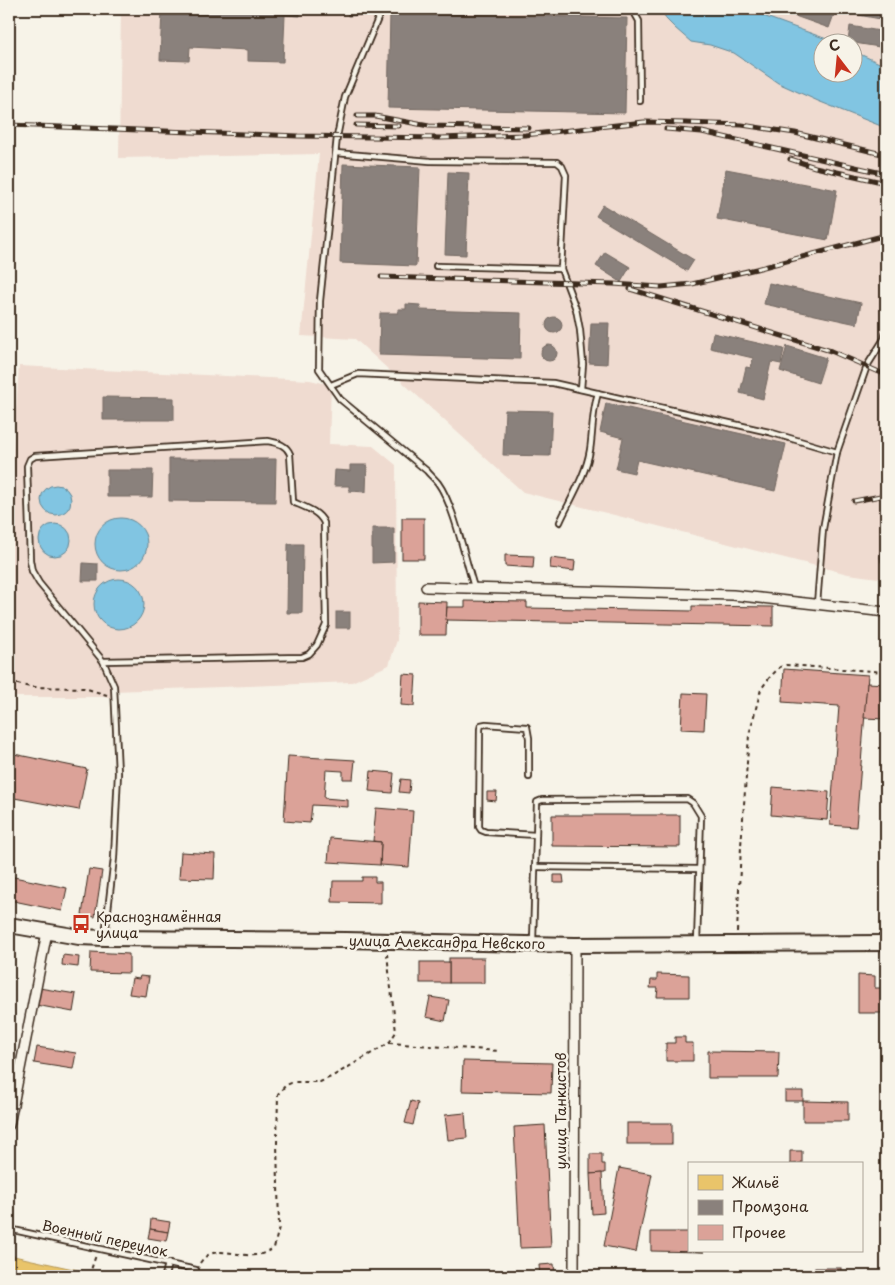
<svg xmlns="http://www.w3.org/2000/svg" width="895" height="1285" viewBox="0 0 895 1285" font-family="'Playpen Sans',sans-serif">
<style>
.built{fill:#efdbd0;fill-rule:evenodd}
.water{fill:#81c5e2;stroke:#658794}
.homes{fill:#e9c46a;stroke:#b59653}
.industry{fill:#8a817c;stroke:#726760}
.building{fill:#dba298;stroke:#3b2a1e}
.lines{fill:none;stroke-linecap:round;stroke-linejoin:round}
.service-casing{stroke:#3b2a1e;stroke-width:8}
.minor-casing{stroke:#3b2a1e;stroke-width:12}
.primary-casing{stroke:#3b2a1e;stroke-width:18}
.path{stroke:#3b2a1e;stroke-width:2;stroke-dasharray:4 4;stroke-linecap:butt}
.service{stroke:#f7f3e8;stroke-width:4.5}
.minor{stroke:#f7f3e8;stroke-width:9}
.primary{stroke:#f7f3e8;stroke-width:14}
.rail-casing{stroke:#3b2a1e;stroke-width:5}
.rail{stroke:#f7f3e8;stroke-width:3;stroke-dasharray:9;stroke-linecap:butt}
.labels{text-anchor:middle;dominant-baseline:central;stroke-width:5;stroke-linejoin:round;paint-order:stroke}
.poi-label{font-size:14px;fill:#3b2a1e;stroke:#f7f3e8;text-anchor:start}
.street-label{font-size:14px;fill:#3b2a1e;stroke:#f7f3e8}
</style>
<rect width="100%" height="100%" fill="#f7f3e8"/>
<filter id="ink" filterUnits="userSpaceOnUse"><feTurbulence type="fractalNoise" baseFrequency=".02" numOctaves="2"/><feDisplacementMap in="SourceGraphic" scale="10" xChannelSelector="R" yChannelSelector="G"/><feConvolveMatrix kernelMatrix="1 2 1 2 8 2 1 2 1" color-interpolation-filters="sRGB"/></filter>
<g filter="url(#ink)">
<g class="built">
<path d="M 121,9 L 886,9 L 886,579 L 848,574 L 523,492 L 355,339 L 301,336 L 319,154 L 119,158 ZM 822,42 L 852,42 L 852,72 L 822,72 Z"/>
<polygon points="19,366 310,380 331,385 329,444 373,446 396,465 397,640 389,665 352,682 114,691 114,697 9,697 9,511"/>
</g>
<g class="water">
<polygon points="662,9 751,9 766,17 835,42 822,42 822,72 852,72 853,51 886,66 886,128 818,101 778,83 734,53 710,45 691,42 675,28 666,19"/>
<circle cx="56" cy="500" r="15"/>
<circle cx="121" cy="544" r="26"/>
<circle cx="55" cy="540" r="16"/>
<circle cx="119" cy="604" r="25"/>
</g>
<polygon class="homes" points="9,1255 87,1272 86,1276 19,1276 9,1274"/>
<g class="industry">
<polygon points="162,9 300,9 300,16 285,15 283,62 248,61 248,50 190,47 189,61 160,60"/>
<polygon points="347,9 362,9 362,15 348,16"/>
<polygon points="775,9 836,9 829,28"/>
<polygon points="854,9 886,9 886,20 853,14"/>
<polygon points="390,13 627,18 625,113 388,108"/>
<polygon points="850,26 886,32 886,48 848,42"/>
<polygon points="343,164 420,167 416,266 340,263"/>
<polygon points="726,169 837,190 828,240 717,219"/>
<polygon points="448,172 469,173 466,255 445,254"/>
<polygon points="603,205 694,260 687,271 596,216"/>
<polygon points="605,252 630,267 621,282 596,266"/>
<polygon points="769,283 861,303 857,324 764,304"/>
<polygon points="406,304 420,305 420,310 521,313 520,359 379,355 380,313 398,313 398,309 406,309"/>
<circle cx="554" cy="325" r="8"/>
<polygon points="591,323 609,323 607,364 589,363"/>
<polygon points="713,333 784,349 781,364 771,362 763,399 740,393 746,367 751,368 753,358 710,348"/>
<circle cx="549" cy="353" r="8"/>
<polygon points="787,346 826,358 818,383 780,371"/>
<polygon points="103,397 174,398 174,420 103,420"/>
<polygon points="606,403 786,444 775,491 637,460 634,473 616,469 623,438 600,432"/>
<polygon points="505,410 552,411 550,456 503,455"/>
<polygon points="169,459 276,459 275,502 169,501"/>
<polygon points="350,465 367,465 366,492 349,491 349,486 334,486 335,470 350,471"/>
<polygon points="107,470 153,470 152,497 107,497"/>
<polygon points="372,528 394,528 394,562 372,563"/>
<polygon points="886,542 886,569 881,562 880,557 883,546"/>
<polygon points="288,544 303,544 302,613 287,613"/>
<polygon points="83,563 98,564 98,581 82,581"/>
<rect x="336" y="612" width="14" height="16"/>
</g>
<g class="building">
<rect x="402" y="518" width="22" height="41"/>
<polygon points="505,555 534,556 533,568 505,566"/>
<polygon points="551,558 575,561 574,571 550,568"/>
<polygon points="418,601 447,602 446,635 418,635"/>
<polygon points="465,601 527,602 527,608 692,611 692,606 773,607 773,626 446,620 447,607 465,607"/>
<polygon points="784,669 868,675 856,827 830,825 839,706 782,702"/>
<polygon points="403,674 416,675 414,706 401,705"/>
<polygon points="867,683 886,684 886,719 864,718"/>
<polygon points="683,693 706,694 704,730 681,729"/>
<polygon points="9,753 87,769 79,810 9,797"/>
<polygon points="288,756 355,760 353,779 343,779 343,771 326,770 324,798 348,800 348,807 312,805 310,823 284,821"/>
<polygon points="371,771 394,773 392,793 369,791"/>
<polygon points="401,779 410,780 409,793 399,792"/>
<polygon points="773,787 829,792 827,820 771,815"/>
<polygon points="487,792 497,792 496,801 487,800"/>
<polygon points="376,808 413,811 409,867 380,865 381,842 373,841"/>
<polygon points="552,815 680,815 680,847 552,846"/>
<polygon points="330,838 381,842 380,865 328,862"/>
<polygon points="181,852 215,854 214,879 179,878"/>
<polygon points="89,869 102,871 95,917 82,915"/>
<polygon points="554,875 563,875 564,883 554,883"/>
<polygon points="9,876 67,888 62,911 9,900"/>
<polygon points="362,877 375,877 375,882 381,882 381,903 332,902 333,881 362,881"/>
<polygon points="91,952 129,954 129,973 90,972"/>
<polygon points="63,955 79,957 78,967 62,965"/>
<rect x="449" y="958" width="35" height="25"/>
<rect x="420" y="962" width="29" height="21"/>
<polygon points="657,974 689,975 689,997 657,997 658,988 650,988 651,980 657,980"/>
<polygon points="858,975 875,976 875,988 886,988 886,1013 858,1013"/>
<polygon points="140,976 149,977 146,996 129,994 132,978 139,979"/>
<polygon points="39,988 76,994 73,1012 36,1005"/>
<polygon points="430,997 449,1000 445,1021 426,1017"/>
<polygon points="675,1037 685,1037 685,1043 693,1043 693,1061 666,1061 666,1043 675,1043"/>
<polygon points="37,1047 76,1053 73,1069 34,1063"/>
<polygon points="708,1051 779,1052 778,1078 708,1078"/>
<polygon points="463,1061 552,1063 551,1093 462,1091"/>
<rect x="785" y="1091" width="18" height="10"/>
<polygon points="411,1101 418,1103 413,1125 405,1123"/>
<polygon points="803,1101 848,1102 848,1121 803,1121"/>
<polygon points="465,1113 467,1138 448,1140 445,1115"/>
<rect x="627" y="1123" width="45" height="21"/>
<polygon points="545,1125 551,1247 520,1248 514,1127"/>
<polygon points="790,1151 802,1151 802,1163 790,1164"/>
<polygon points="590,1154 602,1154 602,1164 605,1164 605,1173 590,1174"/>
<polygon points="619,1168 652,1174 636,1252 604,1246"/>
<polygon points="602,1173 604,1213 592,1214 590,1174"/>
<polygon points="151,1219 170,1222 168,1232 150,1229"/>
<polygon points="150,1229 168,1232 166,1241 148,1238"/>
<polygon points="651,1232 689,1232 689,1251 704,1252 651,1251"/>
<polygon points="554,1264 555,1276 540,1276 539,1265"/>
<rect x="815" y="1268" width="26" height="8"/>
</g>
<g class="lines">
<g class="service-casing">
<g id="service">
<path d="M 382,9 L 345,97 L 337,137 L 320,301 L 319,369 L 340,399 L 427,471 C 430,475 435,479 438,483 C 454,505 465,559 474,587"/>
<polyline points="629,9 635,14 639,21 640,101"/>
<polyline points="336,153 430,161 557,162 562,166 566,175 561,269 576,309 580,330 583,364 581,389"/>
<polyline points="436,266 561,269"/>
<polyline points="331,385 358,374 553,383 769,432 837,452"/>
<path d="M 560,522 C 570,500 586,475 590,450 C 593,431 592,412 598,393"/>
<polyline points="817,604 823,529 837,452 867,366 884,339 886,332"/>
<path d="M 103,661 L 302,657 L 309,654 L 317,645 L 326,625 L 324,523 C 319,511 304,507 293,502 L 290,454 C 286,444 277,443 268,441 L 35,456 L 30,459 L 27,466 L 30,560 L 32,571 L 39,583 L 103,661 L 114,686 L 118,773 L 114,858 L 105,936"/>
<polyline points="529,777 529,738 527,727 486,724 481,725 480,729 479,827 481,830 486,832 536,835"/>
<polyline points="535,867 699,869"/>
<polyline points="533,941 537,802 542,800 687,799 693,803 701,816 697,943"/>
<polyline points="9,1229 196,1270"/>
<polyline points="165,1276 168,1263"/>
</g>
</g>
<g class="minor-casing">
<g id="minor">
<polyline points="426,587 733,595 886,612"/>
<polyline points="9,1125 47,932"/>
<polyline points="574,1276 575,945"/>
</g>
</g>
<g class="primary-casing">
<polyline id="primary" points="9,925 79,937 105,938 346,940 575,945 886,943"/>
</g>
<g class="path">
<polyline points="9,682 30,687 84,688 107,695"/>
<polyline points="737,932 741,846 749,735 761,689 770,677 780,667 786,665 886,672"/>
<polyline points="389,1043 500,1051"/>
<path d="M 200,1263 C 213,1243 235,1257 255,1255 C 262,1255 268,1251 274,1248 L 279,1227 L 277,1143 L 278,1094 L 286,1085 L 294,1082 L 320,1082 L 333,1076 L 389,1043 L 396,1032 L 387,954"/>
<polyline points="89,1276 96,1255"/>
</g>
<use href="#service" class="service"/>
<use href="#minor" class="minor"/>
<use href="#primary" class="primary"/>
<g class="rail-casing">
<g id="rail">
<polyline points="357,116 375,116 429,126 529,128"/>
<polyline points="9,125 298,136 441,138 525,135 644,122 686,123 742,125 795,133 886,155"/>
<polyline points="356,125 399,126"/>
<polyline points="666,129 702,132 886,174"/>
<polyline points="790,159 815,167 886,183"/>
<polyline points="381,277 613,284 661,287 692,284 756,269 886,235"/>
<polyline points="630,289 831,351 886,375"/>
<polyline points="854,501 886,495"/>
</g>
</g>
<use href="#rail" class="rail"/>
</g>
</g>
<defs>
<g id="bus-bare" transform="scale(1.5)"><path d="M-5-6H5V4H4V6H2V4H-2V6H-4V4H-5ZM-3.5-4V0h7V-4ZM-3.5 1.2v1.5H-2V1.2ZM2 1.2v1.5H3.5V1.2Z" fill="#c8321e" stroke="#f7f3e8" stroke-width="2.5" paint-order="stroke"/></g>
</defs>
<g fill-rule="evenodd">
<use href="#bus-bare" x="81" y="924"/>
</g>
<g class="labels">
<g class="poi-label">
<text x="96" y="916">Краснознамённая<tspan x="96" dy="16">улица</tspan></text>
</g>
<g class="street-label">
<text transform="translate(447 942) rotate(1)">улица Александра Невского</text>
<text transform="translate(560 1111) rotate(-90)">улица Танкистов</text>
<text transform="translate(105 1238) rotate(12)">Военный переулок</text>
</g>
</g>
<rect width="895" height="1285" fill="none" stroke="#f7f3e8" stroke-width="30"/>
<rect x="15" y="15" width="865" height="1255" fill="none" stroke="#3b2a1e" stroke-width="2" filter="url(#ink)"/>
<rect x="688" y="1162" width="175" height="90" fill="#f7f3e8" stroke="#aca397"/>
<rect x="698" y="1175" width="25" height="15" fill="#e9c46a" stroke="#aca397"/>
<text x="732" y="1188" font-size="15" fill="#3b2a1e">Жильё</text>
<rect x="698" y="1200" width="25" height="15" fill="#8a817c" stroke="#aca397"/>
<text x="732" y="1212" font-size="15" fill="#3b2a1e">Промзона</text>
<rect x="698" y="1225" width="25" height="15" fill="#dba298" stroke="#aca397"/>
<text x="732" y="1238" font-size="15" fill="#3b2a1e">Прочее</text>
<g transform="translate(838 58) rotate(344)"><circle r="24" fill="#f7f3e8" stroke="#aca397"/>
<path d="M0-4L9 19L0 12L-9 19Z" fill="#c8321e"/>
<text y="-8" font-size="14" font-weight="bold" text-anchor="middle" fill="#3b2a1e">С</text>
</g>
</svg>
